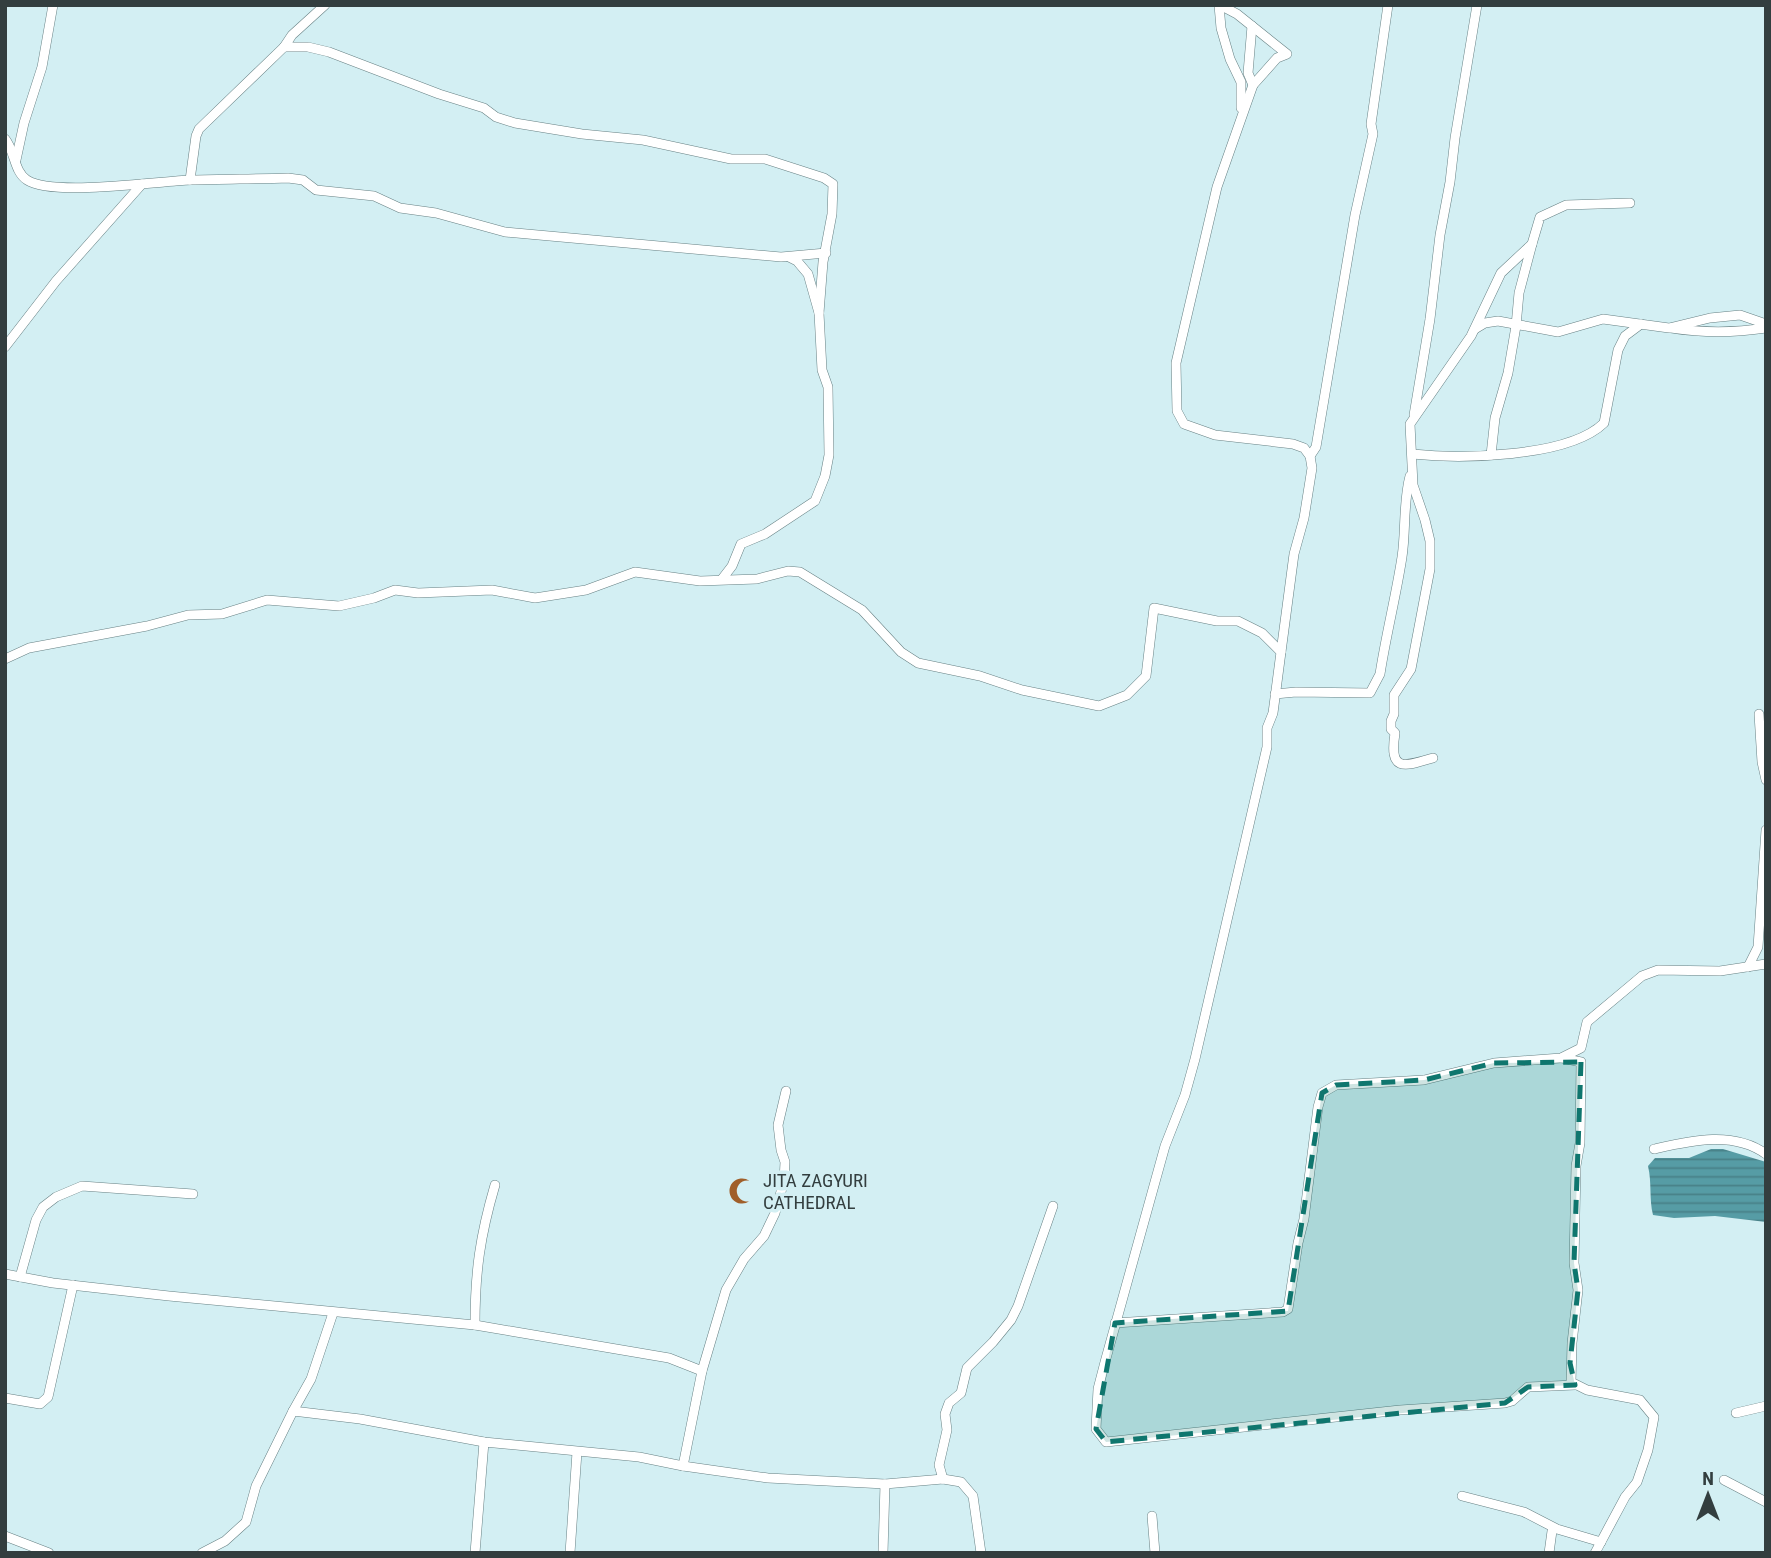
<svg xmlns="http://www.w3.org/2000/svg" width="1771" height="1558" viewBox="0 0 1771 1558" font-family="'Roboto Condensed',sans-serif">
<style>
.water{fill:url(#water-rules)}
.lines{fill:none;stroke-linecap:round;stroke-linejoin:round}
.minor-casing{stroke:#678184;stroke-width:10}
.minor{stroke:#fff;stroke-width:9}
.marked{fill:#0f766e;fill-opacity:0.2;stroke:#0f766e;stroke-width:5;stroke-dasharray:14 9;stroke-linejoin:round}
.labels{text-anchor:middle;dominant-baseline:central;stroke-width:7;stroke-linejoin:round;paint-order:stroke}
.poi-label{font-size:19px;fill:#333e3f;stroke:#d3eff3;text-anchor:start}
</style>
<defs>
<pattern id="water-rules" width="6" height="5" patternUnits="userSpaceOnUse" patternTransform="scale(1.75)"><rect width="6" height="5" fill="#569ca5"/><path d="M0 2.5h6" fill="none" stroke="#488188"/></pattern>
</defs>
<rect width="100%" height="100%" fill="#d3eff3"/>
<path class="water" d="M 1711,1149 L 1723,1149 L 1766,1162 L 1766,1222 L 1715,1216 L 1674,1218 L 1653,1215 C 1649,1199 1652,1183 1648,1166 L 1655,1158 L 1689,1158 Z"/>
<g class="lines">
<g class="minor-casing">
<g id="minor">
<polyline points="325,5 292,35 284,47 308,47 329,52 439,94 484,108 496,117 515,123 582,134 643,140 731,159 765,159 824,178 833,184 832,214 823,262 819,313"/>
<polyline points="1219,5 1221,28 1230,59 1241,82 1241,108"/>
<polyline points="1220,5 1237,14 1287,54 1277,58 1253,85 1217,187 1176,363 1177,411 1184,424 1215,435 1293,444 1304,448 1310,456 1312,468 1304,518 1294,554 1281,652"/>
<polyline points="1252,26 1248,73 1253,85"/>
<path d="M 5,139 C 15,151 14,172 27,180 C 53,197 158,181 191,180 C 223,179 256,179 288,178 L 303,180 L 316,190 L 374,196 L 400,208 L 436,213 L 505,232 L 781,257 L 826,253"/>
<polyline points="16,160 24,123 42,67 53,5"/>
<polyline points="190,180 196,136 199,129 284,47"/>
<path d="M 1671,328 C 1703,333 1733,333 1766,328"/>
<polyline points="1475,329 1485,323 1498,321 1558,332 1603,319 1669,328 1710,318 1740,315 1766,324"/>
<polyline points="5,347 56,281 142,184"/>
<polyline points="1414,415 1430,319 1440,235 1450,182 1455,138 1477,5"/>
<path d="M 1412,454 C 1459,459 1568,458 1604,423 L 1618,350 L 1625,336 L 1641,324"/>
<polyline points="1491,455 1495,418 1508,373 1516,326 1519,293 1532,244"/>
<polyline points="1310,456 1316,447 1355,215 1373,134 1371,124 1388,5"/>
<polyline points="722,579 732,566 741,544 765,534 815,501 825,476 829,455 828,387 822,370 819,313 808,274 797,261 789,257"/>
<polyline points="5,659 29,648 147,626 188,615 222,614 267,600 339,606 374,598 395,590 418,593 492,590 535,598 586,590 635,572 700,581 757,579 788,571 800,572 862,610 901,652 918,663 980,676 1022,690 1099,706 1127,695 1146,676 1154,608 1217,621 1238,621 1262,633 1281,652 1273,713 1267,728 1267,747 1195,1059 1185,1095 1165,1146 1105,1362 1098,1389 1096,1429 1106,1442 1400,1410 1505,1403 1512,1401 1528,1387 1575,1385"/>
<path d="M 1275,694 L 1296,692 L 1370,693 L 1380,674 C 1386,635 1396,596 1402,557 C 1406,531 1403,502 1410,476"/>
<polyline points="1759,714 1762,762 1766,780"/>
<path d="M 1433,758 C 1403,767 1389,772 1395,733 L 1391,729 L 1391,721 L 1394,714 L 1394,695 L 1411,669 L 1430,569 L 1430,541 L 1425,520 L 1413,485 L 1410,424 L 1471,336 L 1501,273 L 1532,244 L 1540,217 L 1566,205 L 1630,203"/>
<polyline points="1748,967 1758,947 1766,830"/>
<polyline points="1562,1058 1581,1062 1580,1143 1576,1166 1574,1263 1578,1290 1572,1343 1571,1382 1587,1390 1640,1400 1654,1417 1648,1450 1637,1482 1625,1497 1595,1553"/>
<path d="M 1654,1149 C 1689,1141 1733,1130 1766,1154"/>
<polyline points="5,1274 53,1283 169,1296 475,1325 669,1358 702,1371"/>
<polyline points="20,1277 36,1220 43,1207 56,1197 82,1186 193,1194"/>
<polyline points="1115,1323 1283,1312 1288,1309 1298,1243 1304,1219 1318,1107 1322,1093 1336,1085 1424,1080 1494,1063 1561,1058 1581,1048 1587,1022 1642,976 1658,970 1720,971 1766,964"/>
<path d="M 475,1325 C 475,1272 480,1236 495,1185"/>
<polyline points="5,1398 40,1404 48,1397 73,1285"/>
<polyline points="293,1411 311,1379 333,1313"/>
<polyline points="1736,1413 1766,1406"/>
<polyline points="683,1466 702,1371 726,1290 744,1259 764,1236 775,1213 784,1181 785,1162 781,1150 778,1125 786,1091"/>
<polyline points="943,1479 939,1465 947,1430 945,1414 949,1403 961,1393 967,1368 993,1342 1011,1320 1018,1306 1053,1206"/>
<polyline points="1724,1480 1766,1502"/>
<polyline points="1462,1496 1524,1512 1557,1529 1601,1542"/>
<polyline points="1152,1516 1155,1553"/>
<polyline points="5,1536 49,1553"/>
<polyline points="202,1553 225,1541 246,1522 256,1486 293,1411 360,1419 484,1442 639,1457 683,1466 768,1478 885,1484 943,1479 961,1482 973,1496 981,1553"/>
<polyline points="475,1553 484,1442"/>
<polyline points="570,1553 577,1452"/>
<polyline points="883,1553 885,1484"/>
<polyline points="1549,1553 1552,1531"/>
</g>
</g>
<use href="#minor" class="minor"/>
</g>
<path class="marked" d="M 1581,1062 L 1574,1263 L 1578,1290 L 1570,1363 L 1575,1385 L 1528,1387 L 1505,1403 L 1106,1442 L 1096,1429 L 1115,1323 L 1288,1311 L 1322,1093 L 1336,1085 L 1424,1080 L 1494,1063 Z"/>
<defs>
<g id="mosque-bare" transform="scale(2.1)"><path d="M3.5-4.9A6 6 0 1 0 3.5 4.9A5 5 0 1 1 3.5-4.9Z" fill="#a05f2a" stroke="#d3eff3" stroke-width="2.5" paint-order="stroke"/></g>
</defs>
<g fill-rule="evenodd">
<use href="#mosque-bare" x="742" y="1191"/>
</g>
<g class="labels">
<g class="poi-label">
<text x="763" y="1180">JITA ZAGYURI<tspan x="763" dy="22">CATHEDRAL</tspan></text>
</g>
</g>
<rect width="1771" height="1558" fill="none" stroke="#333e3f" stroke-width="14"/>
<g transform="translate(1708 1495)" stroke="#d3eff3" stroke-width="5" paint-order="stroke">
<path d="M0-5L12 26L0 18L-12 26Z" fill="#333e3f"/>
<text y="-10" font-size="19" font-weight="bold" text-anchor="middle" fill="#333e3f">N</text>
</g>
</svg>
